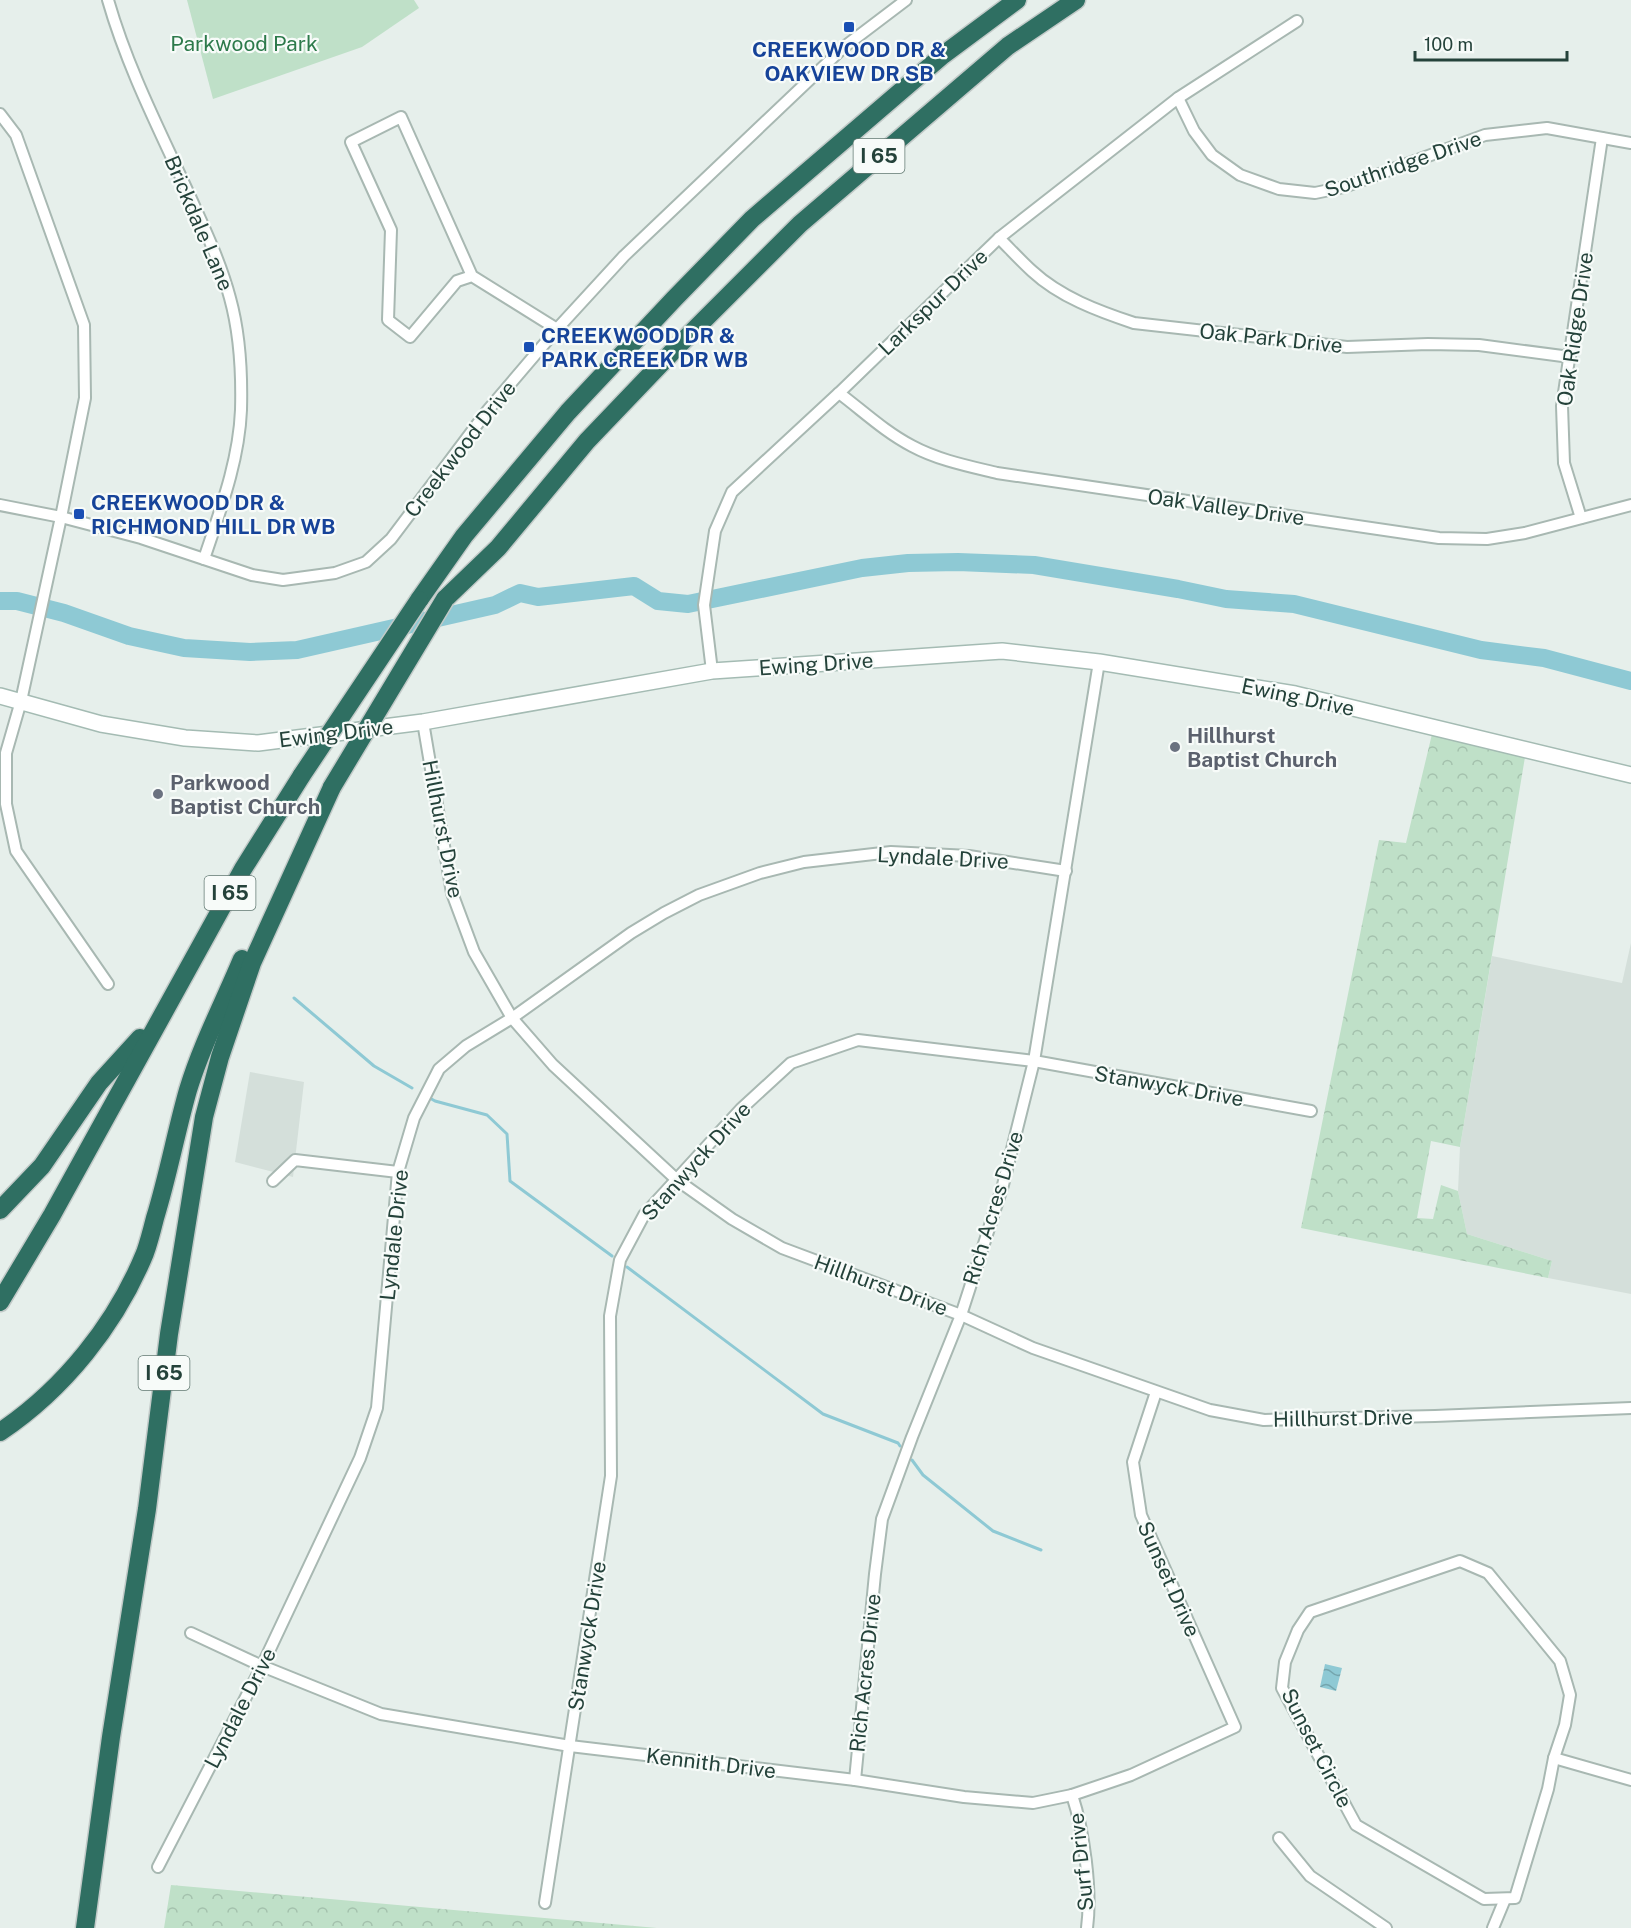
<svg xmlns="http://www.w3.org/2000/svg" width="1631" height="1928" viewBox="0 0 1631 1928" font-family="'Public Sans',sans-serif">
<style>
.built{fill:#d4dfda}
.green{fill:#bfe0c8}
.forest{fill:url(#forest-crowns)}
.water{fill:url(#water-waves)}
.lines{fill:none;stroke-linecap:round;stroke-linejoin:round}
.stream{stroke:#8ec9d4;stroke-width:3}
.river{stroke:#8ec9d4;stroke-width:18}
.street-casing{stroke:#a8b8b2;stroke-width:14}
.secondary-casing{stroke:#a4bbb3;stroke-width:18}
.highway-casing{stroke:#c2cac8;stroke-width:21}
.street{stroke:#fff;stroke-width:10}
.secondary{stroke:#fff;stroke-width:15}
.highway{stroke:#2f6f62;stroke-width:18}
.highway-bridge-casing{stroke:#c2cac8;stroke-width:21;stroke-linecap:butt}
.highway-bridge{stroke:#2f6f62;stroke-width:18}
.transit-dot{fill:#1a4fb4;stroke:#f7fbf9;stroke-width:2}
.worship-dot{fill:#6b7280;stroke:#f7fbf9;stroke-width:2}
.labels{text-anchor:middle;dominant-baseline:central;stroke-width:4.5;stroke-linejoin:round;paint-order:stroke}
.shield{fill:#f7fbf9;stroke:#637a73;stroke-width:1.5}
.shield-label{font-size:20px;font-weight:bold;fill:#24423a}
.park-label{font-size:21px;fill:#2d7a4b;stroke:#f7fbf9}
.transit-label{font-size:21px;font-weight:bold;fill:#164399;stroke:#f7fbf9;text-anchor:start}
.street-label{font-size:21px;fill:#24423a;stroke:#f7fbf9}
.worship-label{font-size:21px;font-weight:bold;fill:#5b616d;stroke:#f7fbf9;text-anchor:start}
</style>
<defs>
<pattern id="forest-crowns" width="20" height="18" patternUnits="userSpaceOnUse" patternTransform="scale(1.5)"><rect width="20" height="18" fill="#bfe0c8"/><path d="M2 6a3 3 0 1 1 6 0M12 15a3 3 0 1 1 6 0" fill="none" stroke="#a4c1ad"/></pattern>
<pattern id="water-waves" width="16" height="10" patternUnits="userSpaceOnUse" patternTransform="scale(1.5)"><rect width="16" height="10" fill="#8ec9d4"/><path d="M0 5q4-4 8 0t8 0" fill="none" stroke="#74a5ad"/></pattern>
</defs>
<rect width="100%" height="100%" fill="#e6efeb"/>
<g class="built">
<polygon points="1631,943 1631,1294 1548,1278 1552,1261 1467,1234 1458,1191 1460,1147 1492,956 1622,983"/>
<polygon points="250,1072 304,1082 293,1177 235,1162"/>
</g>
<polygon class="green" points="187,0 414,0 419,8 362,47 213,99"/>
<g class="forest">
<polygon points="1432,734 1525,757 1460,1147 1431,1141 1417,1218 1433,1219 1441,1185 1458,1191 1467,1234 1552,1261 1548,1278 1301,1228 1379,840 1406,843"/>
<polygon points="171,1885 657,1928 164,1928"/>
</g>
<polygon class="water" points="1325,1664 1342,1668 1336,1691 1320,1687"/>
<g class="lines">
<g class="stream">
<polyline points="294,998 374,1066 412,1088"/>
<polyline points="428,1097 435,1101 487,1115 507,1134 510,1181 612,1256"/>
<polyline points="627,1267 823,1414 898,1443 900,1446"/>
<polyline points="912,1460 923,1475 993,1531 1041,1550"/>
</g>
<polyline class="river" points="0,601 17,601 64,613 129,636 184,648 250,652 297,650 495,605 520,593 538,597 634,586 658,601 688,604 862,568 908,563 958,562 1034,565 1178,589 1226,599 1294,604 1481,650 1544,658 1631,681"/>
<g class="street-casing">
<g id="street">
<path d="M 108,0 C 128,70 162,135 192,201 C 206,232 221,264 230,298 C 240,334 242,373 241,410 C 239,461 220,511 204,559"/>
<polyline points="1178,98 1194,131 1212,155 1240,175 1279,189 1315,193 1344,187 1485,135 1547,128 1631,143"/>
<polyline points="0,114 16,135 84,325 85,398 61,517 21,701 6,753 6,804 16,851 108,984"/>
<path d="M 999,238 C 1010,249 1020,260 1032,271 C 1060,297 1098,311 1134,323 L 1347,347 L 1428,344 L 1479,345 L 1570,357"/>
<polyline points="472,276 457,281 410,337 388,320 391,230 351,142 401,117 472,276 557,329"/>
<path d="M 839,393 C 863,411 885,432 912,446 C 938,460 968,466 997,473 L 1439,538 L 1487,539 L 1525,533 L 1631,505"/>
<polyline points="0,505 61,517 141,538 252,575 283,580 335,573 366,562 391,539 488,410 557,329 624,256 844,47 906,0"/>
<polyline points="1581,518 1564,463 1562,406 1602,138"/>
<polyline points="712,671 704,605 715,531 732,492 839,393 999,238 1178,98 1297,21"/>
<polyline points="423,722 452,893 474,952 512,1018 553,1065 677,1180 732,1219 782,1248 961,1315 1033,1348 1210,1410 1264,1420 1435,1416 1631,1408"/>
<polyline points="273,1181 295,1160 398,1172"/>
<polygon points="1460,1561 1488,1573 1560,1661 1570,1695 1565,1725 1554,1758 1548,1789 1515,1898 1484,1899 1356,1825 1282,1688 1285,1662 1298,1630 1310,1612"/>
<polyline points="191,1633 262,1666 381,1714 570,1746 855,1780 964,1797 1033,1803 1072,1795 1131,1775 1235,1727 1141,1515 1133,1462 1156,1392"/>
<polyline points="1554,1758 1631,1780"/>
<polyline points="855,1780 875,1574 882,1519 912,1437 961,1315 1003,1185 1034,1061 1099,662"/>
<path d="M 1072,1795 C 1084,1831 1092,1891 1087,1928"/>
<polyline points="1279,1838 1310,1876 1386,1928"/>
<polyline points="158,1867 262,1666 360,1458 377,1408 398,1172 414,1118 439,1069 466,1046 512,1018 631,933 664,913 699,895 760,873 804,862 891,852 969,856 1066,871"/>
<polyline points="545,1903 611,1476 610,1316 620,1260 644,1215 741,1109 791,1063 858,1040 1034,1061 1311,1111"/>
<polyline points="1493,1928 1505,1899"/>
</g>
</g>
<g class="secondary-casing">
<polyline id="secondary" points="0,696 101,724 185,738 258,743 423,722 712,671 1002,651 1099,662 1295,694 1631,775"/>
</g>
<g class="highway-casing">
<g id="highway">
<polyline points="445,599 498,548 587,441 675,349 800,224 1008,46 1076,0"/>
<polyline points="419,600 464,536 568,412 674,299 752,219 943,55 1017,0"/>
<polyline points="0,1210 42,1166 99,1083 140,1038"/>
<polyline points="0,1302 52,1215 243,869 302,775"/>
<path d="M 0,1432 C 64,1389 116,1324 145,1253 C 149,1242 152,1230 155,1218 C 168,1176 176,1132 188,1090 C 202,1044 224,1002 242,959"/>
<polyline points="85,1928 111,1737 147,1509 169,1334 204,1117 220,1057 252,963 332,787"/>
</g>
</g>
<use href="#street" class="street"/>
<use href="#secondary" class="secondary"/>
<use href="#highway" class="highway"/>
<g class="highway-bridge-casing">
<g id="highway-bridge">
<polyline points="302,775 419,600"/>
<polyline points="332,787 445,599"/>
</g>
</g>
<use href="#highway-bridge" class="highway-bridge"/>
</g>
<g class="transit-dot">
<rect x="843" y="21" width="12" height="12" rx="3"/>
<rect x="523" y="341" width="12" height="12" rx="3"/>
<rect x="73" y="508" width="12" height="12" rx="3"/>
</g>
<g class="worship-dot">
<circle cx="1175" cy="747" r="6"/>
<circle cx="158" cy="794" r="6"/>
</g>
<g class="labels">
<g class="shield">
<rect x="853.5" y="139" width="51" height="34" rx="4.5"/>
<rect x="204.5" y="876" width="51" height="34" rx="4.5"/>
<rect x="138.5" y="1356" width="51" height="34" rx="4.5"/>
</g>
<g class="shield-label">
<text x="879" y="156">I 65</text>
<text x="230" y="893">I 65</text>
<text x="164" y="1373">I 65</text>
</g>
<g class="park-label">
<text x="244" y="43">Parkwood Park</text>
</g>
<g class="transit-label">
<text x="849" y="49" text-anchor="middle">CREEKWOOD DR &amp;<tspan x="849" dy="24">OAKVIEW DR SB</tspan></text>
<text x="541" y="335">CREEKWOOD DR &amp;<tspan x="541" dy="24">PARK CREEK DR WB</tspan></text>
<text x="91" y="502">CREEKWOOD DR &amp;<tspan x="91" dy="24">RICHMOND HILL DR WB</tspan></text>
</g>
<g class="street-label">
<text transform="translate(1403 164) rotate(-19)">Southridge Drive</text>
<text transform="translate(199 223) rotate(67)">Brickdale Lane</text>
<text transform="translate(933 302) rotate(-44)">Larkspur Drive</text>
<text transform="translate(1575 329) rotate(-82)">Oak Ridge Drive</text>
<text transform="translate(1271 338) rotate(6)">Oak Park Drive</text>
<text transform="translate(460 449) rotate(-52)">Creekwood Drive</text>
<text transform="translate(1226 507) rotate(8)">Oak Valley Drive</text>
<text transform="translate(816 664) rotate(-4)">Ewing Drive</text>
<text transform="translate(1298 697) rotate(12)">Ewing Drive</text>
<text transform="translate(336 733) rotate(-7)">Ewing Drive</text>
<text transform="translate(443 829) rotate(79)">Hillhurst Drive</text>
<text transform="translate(943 858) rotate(3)">Lyndale Drive</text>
<text transform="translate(1169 1086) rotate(10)">Stanwyck Drive</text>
<text transform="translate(696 1161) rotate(-48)">Stanwyck Drive</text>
<text transform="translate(993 1208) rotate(-73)">Rich Acres Drive</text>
<text transform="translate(394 1235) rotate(-84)">Lyndale Drive</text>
<text transform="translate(881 1285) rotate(20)">Hillhurst Drive</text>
<text transform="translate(1343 1418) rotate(-1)">Hillhurst Drive</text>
<text transform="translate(1169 1579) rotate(66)">Sunset Drive</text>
<text transform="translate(587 1636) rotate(-81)">Stanwyck Drive</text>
<text transform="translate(865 1673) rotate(-84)">Rich Acres Drive</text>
<text transform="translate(240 1708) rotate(-63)">Lyndale Drive</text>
<text transform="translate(1317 1748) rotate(63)">Sunset Circle</text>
<text transform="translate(711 1763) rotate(7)">Kennith Drive</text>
<text transform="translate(1081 1862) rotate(-96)">Surf Drive</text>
</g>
<g class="worship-label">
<text x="1187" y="735">Hillhurst<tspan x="1187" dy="24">Baptist Church</tspan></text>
<text x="170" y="782">Parkwood<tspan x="170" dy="24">Baptist Church</tspan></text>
</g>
</g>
<path d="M1415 51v9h152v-9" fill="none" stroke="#24423a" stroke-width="3"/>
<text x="1424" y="51" font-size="18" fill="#24423a" stroke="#f7fbf9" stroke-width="4.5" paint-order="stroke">100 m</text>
</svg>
